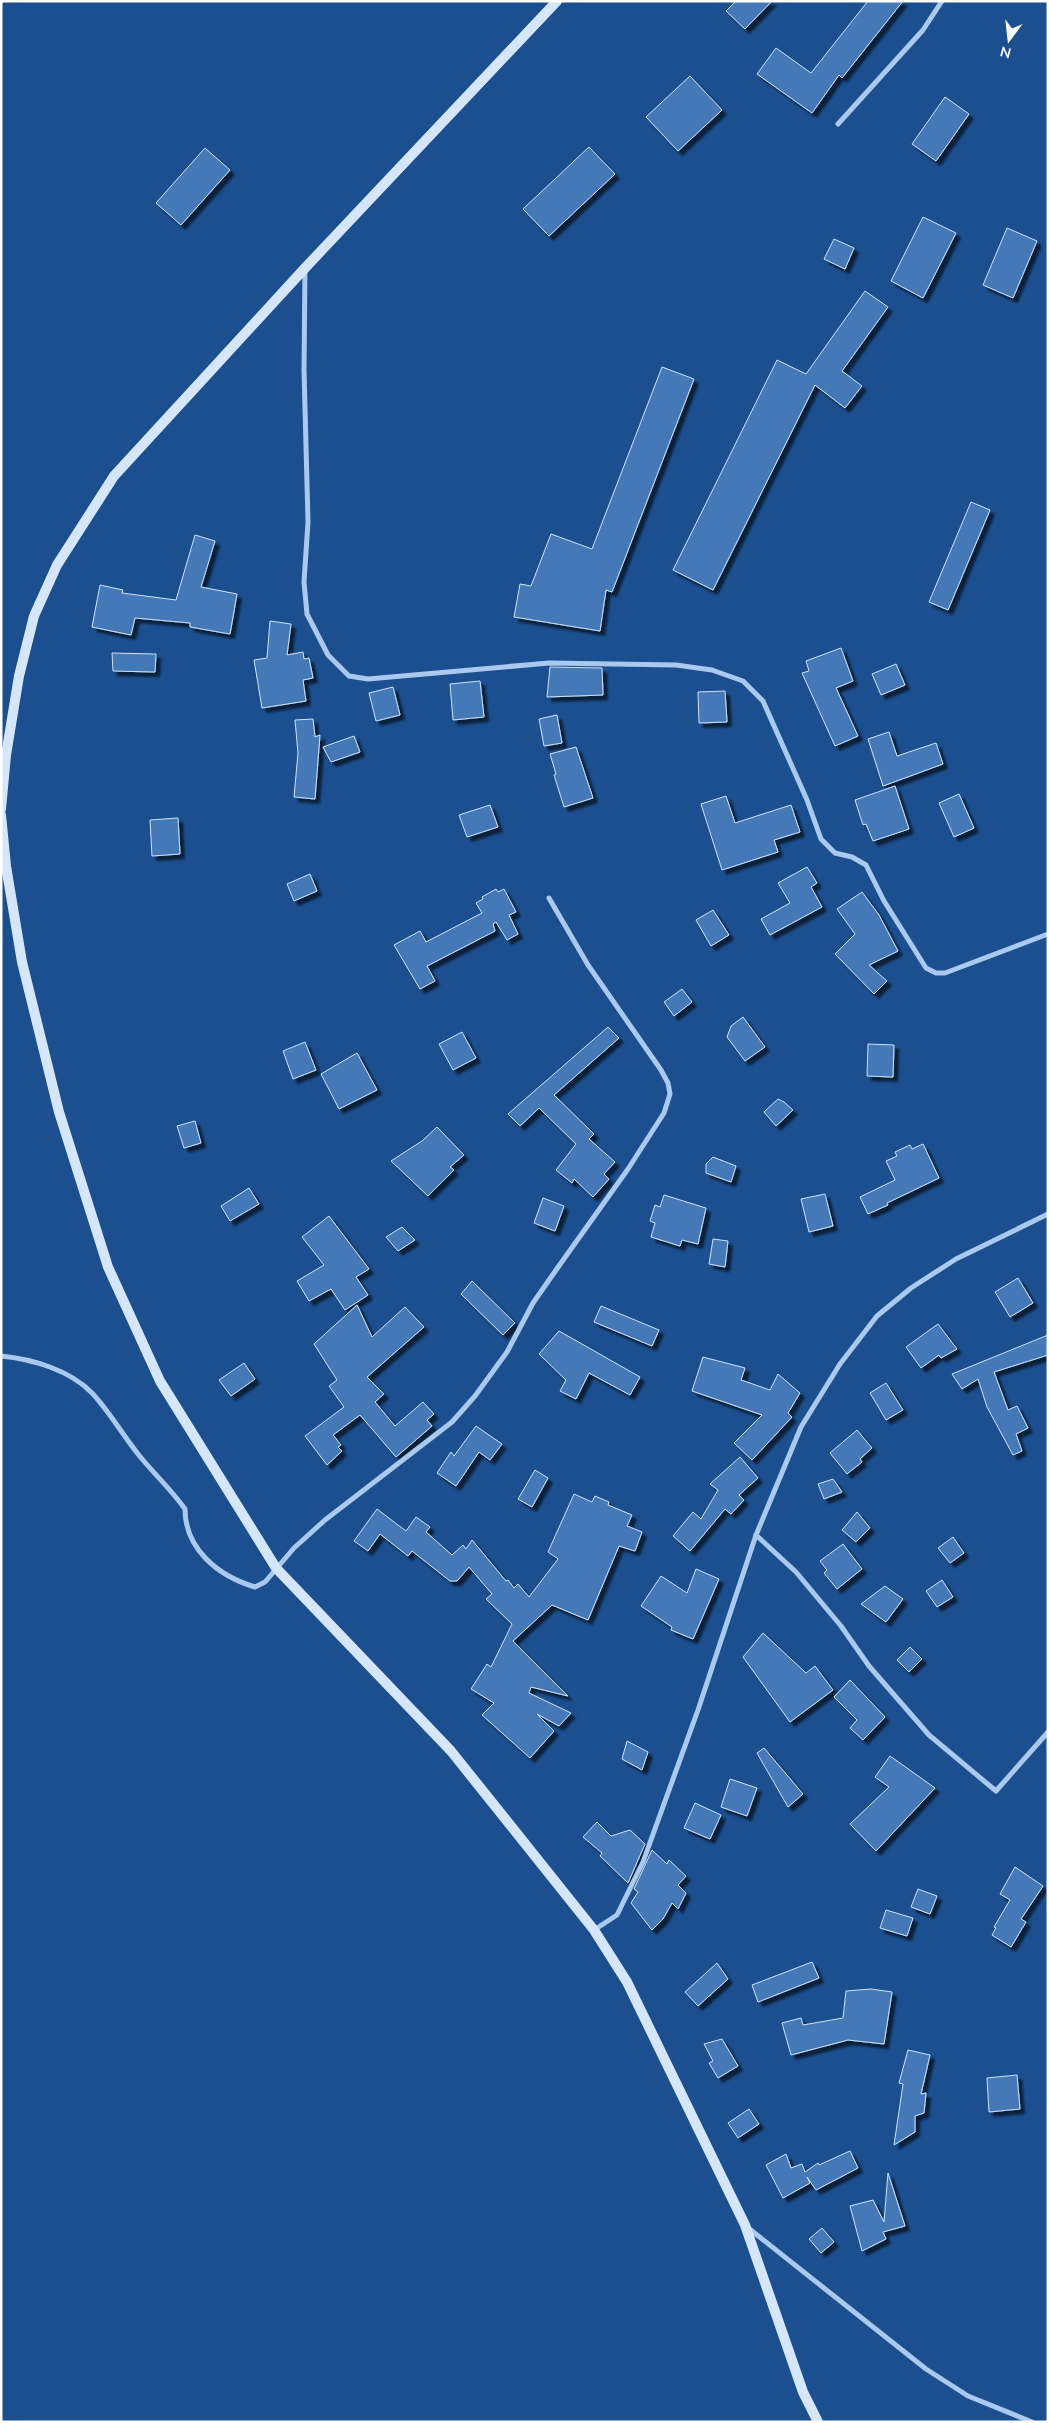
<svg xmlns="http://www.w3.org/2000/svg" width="1049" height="2423" viewBox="0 0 1049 2423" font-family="Mulish,sans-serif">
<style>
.building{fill:#4478b7;stroke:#cfe3fa;filter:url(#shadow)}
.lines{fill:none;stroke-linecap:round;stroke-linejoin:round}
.street{stroke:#a9c9ee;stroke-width:5}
.secondary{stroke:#d6e6fa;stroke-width:10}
</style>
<defs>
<filter id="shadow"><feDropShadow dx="4.5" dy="4.5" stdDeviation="1" flood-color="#0009"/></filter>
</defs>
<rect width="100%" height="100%" fill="#1b4f8f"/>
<g class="building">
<polygon points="736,1 772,1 745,29 726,11"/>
<polygon points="868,1 903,1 842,78 839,75 812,113 757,74 776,48 811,73"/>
<polygon points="690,76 722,110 678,151 646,117"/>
<polygon points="945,97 969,114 936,161 912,144"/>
<polygon points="589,147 615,174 549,236 523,209"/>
<polygon points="205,148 230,170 181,225 156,203"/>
<polygon points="923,217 956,233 923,298 891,281"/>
<polygon points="1007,228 1037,241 1013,298 983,285"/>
<polygon points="834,239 854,248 845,269 824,259"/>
<polygon points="865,291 888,307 842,371 862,386 845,408 815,385 713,590 673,570 777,360 806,374"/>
<polygon points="662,367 694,379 612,592 606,590 600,631 514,617 520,584 531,586 551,534 592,549"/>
<polygon points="971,502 990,510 948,610 929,602"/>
<polygon points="195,535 215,541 201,587 237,594 230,634 190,627 190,623 135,618 131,635 92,627 100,585 123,590 122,593 176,600"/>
<polygon points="270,621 291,624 287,655 303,652 304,659 309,658 313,678 303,680 306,701 262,708 254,660 267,658"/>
<polygon points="841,648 853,681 836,688 858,736 835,746 802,673 809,671 806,661"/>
<polygon points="112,653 156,654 155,672 113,671"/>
<polygon points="896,664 905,685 881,695 872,674"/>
<polygon points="550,667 602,668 603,695 547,697"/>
<polygon points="480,681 484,717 453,720 450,684"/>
<polygon points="393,687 400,715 376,721 369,693"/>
<polygon points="725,691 727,722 699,723 698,692"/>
<polygon points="557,715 562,743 544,746 539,719"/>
<polygon points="313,719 315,737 320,735 315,799 294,797 298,753 295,720"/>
<polygon points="889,732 897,756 936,743 943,764 883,786 868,739"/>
<polygon points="354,736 360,752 331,762 323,747"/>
<polygon points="576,747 593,798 564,807 554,775 556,774 550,754"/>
<polygon points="895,786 909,829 873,841 866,824 863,825 855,800"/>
<polygon points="959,794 974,828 954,837 939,803"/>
<polygon points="726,796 735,823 791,805 800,832 774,840 778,852 722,870 701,804"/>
<polygon points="490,805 498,827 467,837 459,815"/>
<polygon points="178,818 180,854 152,856 150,820"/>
<polygon points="807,867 817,883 811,887 822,907 770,935 761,919 790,903 778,883"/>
<polygon points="310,874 317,891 294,901 287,884"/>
<polygon points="496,889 498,892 504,889 516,912 509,915 518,934 507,940 496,922 493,924 495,931 427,966 435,981 420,989 394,945 420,931 426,942 482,913 476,903 483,899 482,897"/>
<polygon points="862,892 879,915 898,951 869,965 887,981 874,994 835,954 855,934 837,909"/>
<polygon points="713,910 729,935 711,946 696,920"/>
<polygon points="682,989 692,1002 674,1016 664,1002"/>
<polygon points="743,1017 765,1047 745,1061 727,1037 731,1026"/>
<polygon points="608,1027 619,1038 554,1095 594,1134 589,1139 615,1162 604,1174 609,1179 593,1197 574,1179 572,1183 556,1170 576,1144 539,1108 520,1126 508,1114"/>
<polygon points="462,1032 476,1058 453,1070 439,1044"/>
<polygon points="305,1042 316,1070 293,1079 283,1051"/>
<polygon points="868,1044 894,1045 893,1077 867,1076"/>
<polygon points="357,1053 377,1090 339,1109 321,1074"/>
<polygon points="778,1099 784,1102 793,1110 776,1126 764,1112"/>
<polygon points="195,1121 201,1143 184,1148 177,1126"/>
<polygon points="437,1127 464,1155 450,1167 454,1170 428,1196 391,1161 422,1141"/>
<polygon points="923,1144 939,1178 887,1203 888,1205 868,1214 860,1197 895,1180 886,1161 897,1156 895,1152 910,1145 912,1149"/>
<polygon points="713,1157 736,1166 731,1182 706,1173 706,1164"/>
<polygon points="249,1188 259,1204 230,1221 221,1206"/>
<polygon points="825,1194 833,1226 809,1232 801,1199"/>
<polygon points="664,1195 706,1208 698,1244 682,1240 680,1246 651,1237 655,1223 650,1221 655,1205 660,1207"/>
<polygon points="543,1198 564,1206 555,1231 534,1223"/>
<polygon points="329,1216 369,1269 356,1277 368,1295 345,1310 331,1289 309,1301 297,1281 324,1265 302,1237"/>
<polygon points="402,1227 415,1240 398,1251 386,1237"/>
<polygon points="713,1239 728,1241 725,1267 709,1264"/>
<polygon points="1018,1278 1033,1303 1010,1317 995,1292"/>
<polygon points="472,1281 515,1323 503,1335 461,1294"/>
<polygon points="357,1305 372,1337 405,1307 424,1327 367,1377 384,1394 375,1402 395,1426 423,1402 434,1414 427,1420 432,1426 396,1457 360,1415 333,1435 341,1445 338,1447 342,1451 327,1465 305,1436 344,1407 329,1386 337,1380 314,1344"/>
<polygon points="601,1306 659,1330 652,1346 594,1322"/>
<polygon points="938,1324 957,1349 941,1358 939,1355 921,1368 906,1347"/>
<polygon points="559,1331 640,1377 630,1395 589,1373 576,1399 560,1391 566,1380 539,1354"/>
<polygon points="1048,1335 1048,1355 994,1372 1008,1410 1017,1406 1028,1428 1016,1434 1022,1451 1013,1455 987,1407 978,1379 962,1389 952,1374"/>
<polygon points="703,1357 745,1368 741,1380 770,1390 778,1374 800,1393 788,1413 792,1417 752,1460 734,1443 762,1415 692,1391"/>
<polygon points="244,1363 255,1379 231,1396 219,1380"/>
<polygon points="886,1383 903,1410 886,1420 870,1393"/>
<polygon points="476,1426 502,1444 490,1460 479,1452 456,1486 437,1473 451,1452 454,1456"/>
<polygon points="857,1430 872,1448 860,1459 862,1462 847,1474 830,1453"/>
<polygon points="740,1457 758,1478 739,1495 744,1500 731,1514 725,1509 690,1551 673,1536 693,1512 701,1519 718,1490 710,1484"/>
<polygon points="535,1470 548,1478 532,1507 518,1499"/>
<polygon points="833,1479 842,1492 824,1499 818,1484"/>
<polygon points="574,1494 592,1502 595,1496 609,1502 608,1505 632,1515 627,1526 642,1532 635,1551 619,1546 588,1620 552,1605 513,1641 568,1696 531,1687 529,1693 571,1713 559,1726 537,1714 554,1731 530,1758 482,1715 494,1703 471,1689 487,1664 491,1667 512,1624 486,1599 492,1594 469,1567 457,1581 450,1581 412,1551 408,1556 380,1534 368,1551 354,1541 377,1509 406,1531 416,1517 430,1527 426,1532 452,1555 463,1545 466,1549 472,1540 506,1581 508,1580 514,1588 518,1584 529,1597 558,1559 548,1552"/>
<polygon points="857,1512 870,1528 856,1542 842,1530"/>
<polygon points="953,1537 964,1553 950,1563 938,1548"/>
<polygon points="843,1544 862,1569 837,1589 824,1573 827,1570 820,1561"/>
<polygon points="696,1569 719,1579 693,1639 671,1630 672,1627 641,1606 661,1576 687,1593"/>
<polygon points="942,1580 953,1597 937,1607 926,1591"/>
<polygon points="885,1586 903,1599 886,1622 861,1604"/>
<polygon points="763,1633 806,1673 815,1666 833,1690 790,1722 743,1657"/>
<polygon points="910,1647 922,1659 909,1672 897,1660"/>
<polygon points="850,1680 885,1717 863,1740 850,1728 857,1720 834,1697"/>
<polygon points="627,1741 648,1752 642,1770 622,1759"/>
<polygon points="764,1748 803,1794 788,1807 757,1753"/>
<polygon points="890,1756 935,1788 876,1851 850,1824 889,1787 875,1777"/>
<polygon points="730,1779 757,1788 747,1816 721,1807"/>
<polygon points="695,1803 721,1815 710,1839 684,1828"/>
<polygon points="597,1822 611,1836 630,1830 645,1844 628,1883 600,1856 602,1853 583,1837"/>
<polygon points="652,1850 667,1864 669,1860 686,1876 678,1885 686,1893 678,1909 672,1903 663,1919 652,1930 631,1903 638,1892 634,1889"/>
<polygon points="1015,1867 1043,1886 1021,1919 1026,1922 1011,1947 992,1935 996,1928 994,1927 1010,1900 1000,1894"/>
<polygon points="918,1889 937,1896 930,1914 911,1907"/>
<polygon points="886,1910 913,1918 907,1936 880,1928"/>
<polygon points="812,1962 819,1978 758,2002 752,1985"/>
<polygon points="717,1963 728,1979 698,2006 685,1992"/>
<polygon points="871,1989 892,1992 884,2044 848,2040 791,2055 782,2023 801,2018 803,2025 843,2018 846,1991"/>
<polygon points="722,2039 738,2066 718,2078 709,2063 713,2061 704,2044"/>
<polygon points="908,2050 930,2055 921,2094 926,2093 924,2113 915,2116 915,2132 894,2145 903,2084 899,2083"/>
<polygon points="1017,2075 1020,2109 989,2112 987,2078"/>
<polygon points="749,2109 759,2124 738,2138 728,2123"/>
<polygon points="850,2151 858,2168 816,2190 807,2177 810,2183 783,2198 766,2165 786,2154 791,2168 802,2164 805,2172 818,2163 819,2165"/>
<polygon points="888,2173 905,2226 883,2232 886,2239 862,2251 850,2206 873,2200 884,2222"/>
<polygon points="822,2228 834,2242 821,2253 809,2239"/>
</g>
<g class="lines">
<g class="street">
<polyline points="838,124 923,30 942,1"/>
<polyline points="305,269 304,370 308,522 304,582 307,614 328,655 349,676 368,679 549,663 676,665 712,670 743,681 763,701 807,800 821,839 835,853 852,857 866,865 884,901 926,968 936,973 945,973 1048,934"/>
<path d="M 1,1356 C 32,1359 70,1370 92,1393 C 109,1411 122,1434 138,1454 C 153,1473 171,1489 185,1509 C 185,1549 218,1576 255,1587 L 265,1582 L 294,1548 L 325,1520 L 452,1422 L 475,1396 L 507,1352 L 533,1303 L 556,1270 L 628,1169 L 664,1113 L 670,1094 L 668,1083 L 661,1070 L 588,965 L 549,898"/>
<polyline points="756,1535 796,1572 841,1626 869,1666 929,1735 996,1791 1048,1732"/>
<polyline points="594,1930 617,1915 643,1862 698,1710 756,1535 801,1427 840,1364 877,1316 911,1288 956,1259 1048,1214"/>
<polyline points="747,2227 926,2369 968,2396 1032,2422"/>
</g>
<g class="secondary">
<polyline points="1,809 6,755 19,676 34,616 57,565 114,476 305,268 557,1"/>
<polyline points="1,815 6,866 22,962 59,1112 108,1267 160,1381 276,1568 451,1751 594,1930 627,1982 745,2225 803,2392 818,2422"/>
</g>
</g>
<rect width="1049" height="2423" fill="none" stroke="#ffffff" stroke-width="5"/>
<g transform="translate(1009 40) rotate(195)" stroke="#1b4f8f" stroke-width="4" paint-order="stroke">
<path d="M0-4L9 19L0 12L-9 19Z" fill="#ffffff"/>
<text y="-8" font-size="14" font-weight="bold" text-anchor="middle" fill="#ffffff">N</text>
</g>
</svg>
